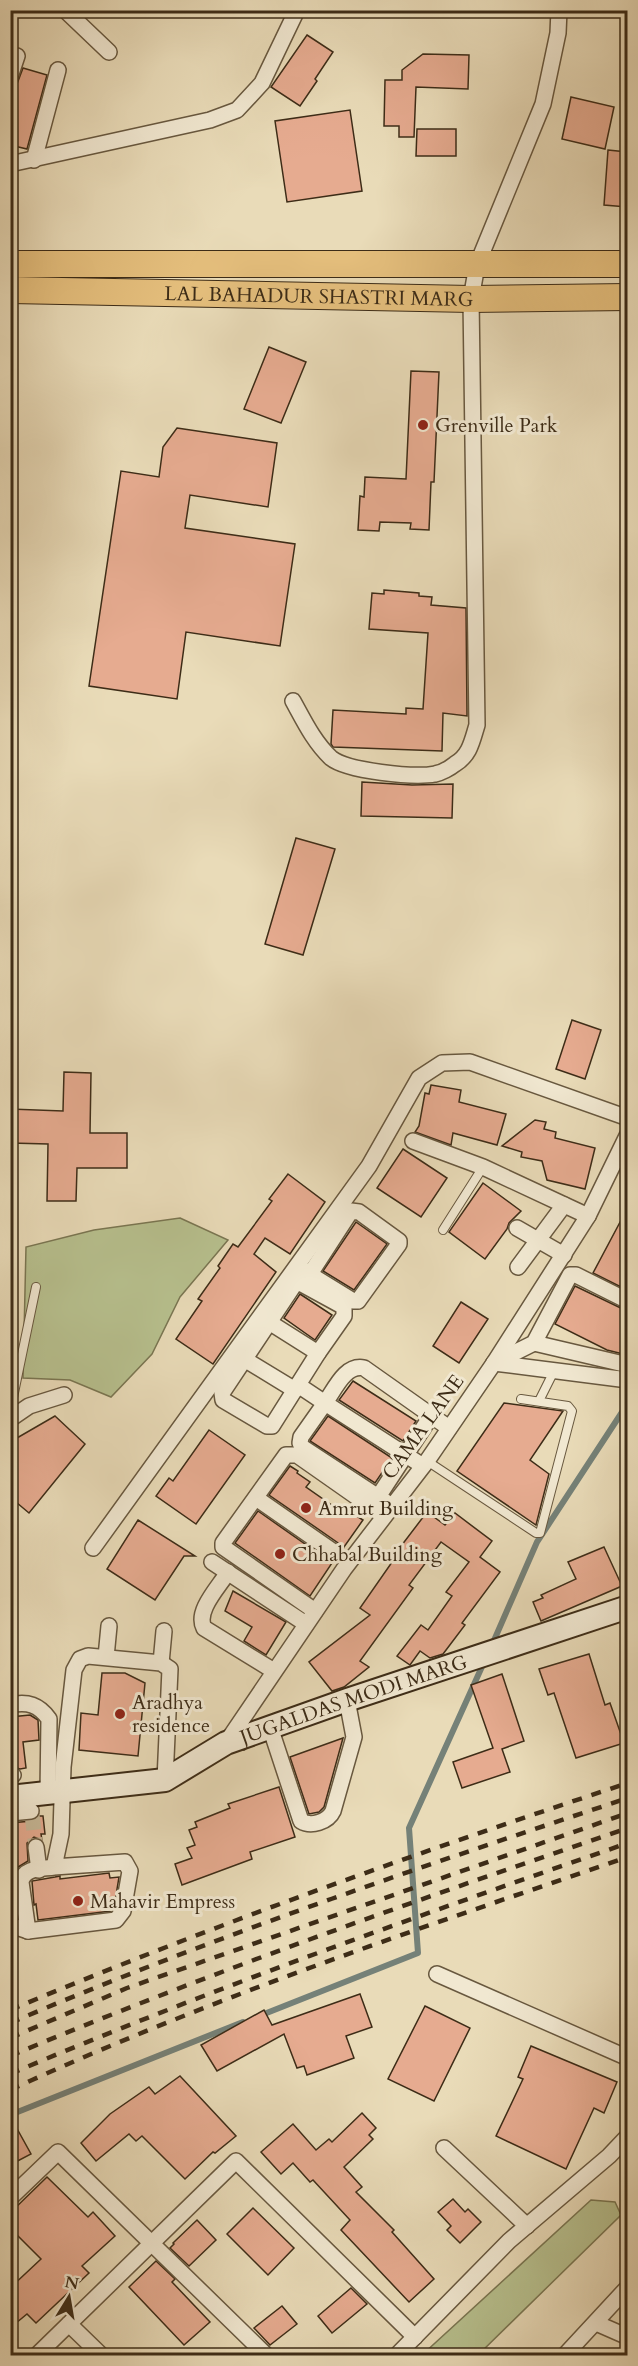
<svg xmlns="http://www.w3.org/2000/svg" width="638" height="2366" viewBox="0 0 638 2366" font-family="Cardo,serif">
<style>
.green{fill:#b7c08e;stroke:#7a7652;stroke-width:1.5}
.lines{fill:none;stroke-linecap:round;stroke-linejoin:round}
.stream{stroke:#758178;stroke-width:6}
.building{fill:#e6ab90;stroke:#3d2c17;stroke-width:1.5}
.street-tunnel{stroke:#c7b898;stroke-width:15;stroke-dasharray:15 8;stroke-linecap:butt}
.lane-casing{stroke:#68583f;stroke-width:10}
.street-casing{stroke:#68583f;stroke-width:18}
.secondary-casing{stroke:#3d2c17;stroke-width:26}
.primary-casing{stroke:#3d2c17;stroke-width:28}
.lane{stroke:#f1e8d1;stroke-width:8}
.street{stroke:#f1e8d1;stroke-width:15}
.secondary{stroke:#f1e8d1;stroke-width:22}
.primary{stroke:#e4be7c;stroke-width:26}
.rail{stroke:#3d2c17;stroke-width:4.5;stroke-dasharray:10 10;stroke-linecap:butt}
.poi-dot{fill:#8f2418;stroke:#f1e8d1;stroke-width:2}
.labels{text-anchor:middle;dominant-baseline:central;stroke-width:6;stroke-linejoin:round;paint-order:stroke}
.street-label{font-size:20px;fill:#3d2c17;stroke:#f1e8d1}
.poi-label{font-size:20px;fill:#3d2c17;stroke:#f1e8d1;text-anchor:start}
</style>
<rect width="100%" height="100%" fill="#e9dbb8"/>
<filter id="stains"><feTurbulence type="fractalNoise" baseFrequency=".00333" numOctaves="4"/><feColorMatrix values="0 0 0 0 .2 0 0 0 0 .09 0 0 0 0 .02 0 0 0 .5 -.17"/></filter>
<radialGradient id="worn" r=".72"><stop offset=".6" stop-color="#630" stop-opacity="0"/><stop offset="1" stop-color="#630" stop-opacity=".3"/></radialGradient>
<g class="green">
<polygon points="180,1218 228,1240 180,1297 152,1354 111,1397 70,1380 23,1378 26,1247 94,1230"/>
<polygon points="591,2200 615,2202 621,2215 478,2355 422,2355"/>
</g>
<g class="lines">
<g class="stream">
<polyline points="492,1645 537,1542 628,1403"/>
<polyline points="259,2016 418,1953 409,1828 485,1660"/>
<polyline points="10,2115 243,2022"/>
</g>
</g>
<g class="building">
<polygon points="307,35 333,52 315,79 317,81 300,106 271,87"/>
<polygon points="423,54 469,55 468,89 416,87 414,137 399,137 399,126 384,126 385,80 402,80 402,70"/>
<polygon points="23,68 47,75 27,149 10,145 10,87 17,84"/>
<polygon points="571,97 614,107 605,149 562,139"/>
<polygon points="350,110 362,191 287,202 275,121"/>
<polygon points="417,129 456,129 456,156 416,156"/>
<polygon points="608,150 627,152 627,207 604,205"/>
<polygon points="269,347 306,362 281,423 244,409"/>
<polygon points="411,371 439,372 434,482 431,482 429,530 410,529 411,523 380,522 379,531 358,530 360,496 364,497 365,477 406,479"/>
<polygon points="177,428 277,443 268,507 190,495 185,528 295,544 280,646 186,632 177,699 89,686 121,471 159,477 163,447"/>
<polygon points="384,590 419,593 419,596 432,597 431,605 466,608 467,716 443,713 442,751 333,747 331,744 333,710 406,714 406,708 423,709 428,633 369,629 372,593 384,594"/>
<polygon points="362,782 412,785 453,784 452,818 361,816"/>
<polygon points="296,838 335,849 303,955 265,944"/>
<polygon points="572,1020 601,1030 585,1079 556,1069"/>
<polygon points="64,1072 91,1073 90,1133 127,1133 127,1168 77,1168 76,1201 47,1201 48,1144 10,1143 10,1109 63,1111"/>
<polygon points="431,1085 461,1090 459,1102 506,1114 497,1145 453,1133 451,1145 415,1132 419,1126 425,1093 429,1094"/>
<polygon points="535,1120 546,1122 544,1129 556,1132 555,1138 595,1148 585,1189 547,1180 542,1161 521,1157 522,1152 502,1146"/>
<polygon points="403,1149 447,1178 421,1217 377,1188"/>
<polygon points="288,1174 325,1202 290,1254 265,1238 254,1254 276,1272 213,1364 176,1339 202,1301 198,1299 220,1268 218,1266 233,1244 238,1247 272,1201 269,1199"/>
<polygon points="483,1183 521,1211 509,1223 507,1229 485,1259 449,1232"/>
<polygon points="627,1209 627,1290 593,1273"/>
<polygon points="356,1222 387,1244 354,1290 323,1271"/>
<polygon points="575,1286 627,1311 627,1355 607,1350 555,1324"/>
<polygon points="300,1294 332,1315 315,1340 284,1318"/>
<polygon points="461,1302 488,1319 459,1363 433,1346"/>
<polygon points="353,1381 416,1421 403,1441 339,1400"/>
<polygon points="504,1403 563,1411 530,1460 549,1474 536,1525 457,1471"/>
<polygon points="55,1416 85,1444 29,1513 10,1497 10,1442"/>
<polygon points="328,1416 392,1458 375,1483 310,1441"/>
<polygon points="209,1430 245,1455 196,1524 156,1496 169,1478 173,1481"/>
<polygon points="290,1466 298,1471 297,1473 310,1482 306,1487 336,1508 337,1504 363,1520 344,1547 269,1495"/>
<polygon points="258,1511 332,1563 310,1596 235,1543"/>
<polygon points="427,1512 445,1525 455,1513 492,1541 480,1557 500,1572 462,1623 465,1625 443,1654 430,1658 420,1651 410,1665 397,1656 421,1625 428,1630 452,1596 446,1592 469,1562 441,1542 409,1585 413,1588 360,1661 369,1667 344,1687 332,1691 309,1662 370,1615 360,1608 397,1555 395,1554"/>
<polygon points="138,1520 195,1556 184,1556 155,1600 107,1569"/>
<polygon points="604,1547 622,1586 541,1621 533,1602 543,1598 541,1595 576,1579 568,1562"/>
<polygon points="233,1591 286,1622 266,1655 244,1641 252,1627 225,1611"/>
<polygon points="589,1654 605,1705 610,1703 624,1743 576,1758 554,1693 548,1695 539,1669"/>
<polygon points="102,1673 125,1673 145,1683 138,1756 79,1750 81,1713 98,1715"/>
<polygon points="502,1674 524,1741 502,1749 510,1772 462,1788 453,1762 493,1748 471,1685"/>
<polygon points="30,1715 38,1720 39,1740 23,1742 26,1768 20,1769 10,1766 10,1717"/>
<polygon points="343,1738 324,1807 319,1812 309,1814 290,1757"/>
<polygon points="279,1787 295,1837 250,1852 252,1859 182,1885 175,1864 192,1858 187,1848 195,1845 189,1830 197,1827 195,1822 230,1808 228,1804"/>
<polygon points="39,1816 43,1816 45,1834 41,1834 42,1840 34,1837 27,1843 28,1861 18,1867 12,1879 15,1908 10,1908 10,1823 32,1821"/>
<polygon points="109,1873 110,1878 119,1877 114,1907 111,1911 38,1920 36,1904 34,1905 32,1881 55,1877 60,1876 60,1879"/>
<polygon points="360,1994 372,2027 346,2036 354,2058 307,2075 304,2066 297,2068 284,2034 217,2071 201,2045 264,2010 272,2025"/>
<polygon points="425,2006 470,2028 434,2101 388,2079"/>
<polygon points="531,2046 617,2082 604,2113 594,2108 566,2169 496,2136 523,2079 518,2077"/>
<polygon points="180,2076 236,2136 215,2153 213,2152 185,2179 142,2136 136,2141 129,2134 96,2161 81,2143 110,2114 149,2087 155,2094"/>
<polygon points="362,2113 376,2128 369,2135 373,2139 344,2167 362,2187 356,2192 394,2230 392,2232 434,2279 409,2302 341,2230 350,2220 313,2180 310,2182 293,2163 281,2174 261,2152 293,2124 316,2150 329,2139 332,2142"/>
<polygon points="10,2116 31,2154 10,2165"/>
<polygon points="47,2177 88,2217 93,2212 115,2236 82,2266 89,2273 36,2323 27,2314 10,2328 10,2288 41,2259 10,2228 10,2213"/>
<polygon points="453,2199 465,2212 468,2209 481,2222 460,2243 447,2230 451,2226 438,2212"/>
<polygon points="253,2208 294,2248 268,2275 227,2234"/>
<polygon points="197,2220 216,2240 189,2266 170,2248 174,2244 173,2243"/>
<polygon points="156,2261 175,2279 172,2282 210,2322 184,2345 129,2287"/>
<polygon points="351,2288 367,2304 332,2333 318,2316"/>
<polygon points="282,2306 297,2324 270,2345 254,2328"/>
</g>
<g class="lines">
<polyline class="street-tunnel" points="32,1815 36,1847"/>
<g class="lane-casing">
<g id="lane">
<polyline points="443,1230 483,1167"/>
<polyline points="539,1401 554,1371"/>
<polyline points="10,1412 36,1287"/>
<polyline points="427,1461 536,1533 540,1533 572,1411 568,1406 521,1399"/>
</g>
</g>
<g class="street-casing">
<g id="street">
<polyline points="65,10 109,52"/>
<polyline points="10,77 17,56"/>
<polyline points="34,160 58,70"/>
<polyline points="10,164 210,120 237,110 262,83 297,10"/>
<path d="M 293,701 C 304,721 314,742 331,758 C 347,771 414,778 435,774 C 441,773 450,768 455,764 C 470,755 472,741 477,725 L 471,299 L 477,265 L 543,104 L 558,33 L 559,10"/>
<polyline points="413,1141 483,1167 588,1216"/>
<polyline points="517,1228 564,1255"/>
<polyline points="298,1267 353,1301 358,1301 399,1244 399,1241 359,1212 351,1211 310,1274"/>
<polyline points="518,1267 564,1205"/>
<polygon points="300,1283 344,1307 344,1316 318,1353 272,1426 267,1426 223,1400 222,1393 294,1285"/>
<polyline points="261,1317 318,1353"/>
<polyline points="534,1343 628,1365"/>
<polyline points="236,1354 295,1390"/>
<polyline points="494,1363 534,1343 570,1275 576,1275 628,1301"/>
<polyline points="494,1363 628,1380"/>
<polyline points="298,1385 325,1403 301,1437 300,1443 302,1447 392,1506"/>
<polyline points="10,1419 29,1406 64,1395"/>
<path d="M 423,1466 L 325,1403 C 335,1389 345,1364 364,1368 L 449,1428"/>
<polyline points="378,1497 431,1416"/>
<polyline points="256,1498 338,1555"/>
<polyline points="93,1548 369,1166 419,1078 442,1063 470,1062 628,1118"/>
<polyline points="212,1562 306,1624"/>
<path d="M 228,1572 C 219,1587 195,1611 204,1628 L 274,1671"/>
<polyline points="315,1611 223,1547 223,1543 286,1455 297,1455 384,1516"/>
<polyline points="106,1657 109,1626"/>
<polyline points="161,1663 164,1631"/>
<path d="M 10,1705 C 28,1701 39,1705 49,1719 L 48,1794"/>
<path d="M 270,1727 L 301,1821 C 311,1827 328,1822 333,1811 L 354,1737 L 347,1700"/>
<polyline points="226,1743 344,1569 427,1461 494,1363 588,1216 628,1134"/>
<polyline points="10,1776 13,1775"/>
<polyline points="10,1813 31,1811"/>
<polyline points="36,1847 39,1870"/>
<path d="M 54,1867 L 125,1862 L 130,1871 L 123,1911 L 116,1920 L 28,1931 L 21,1882 C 24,1867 42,1869 54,1867 L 61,1834 L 63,1767 L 74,1670 L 80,1659 L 88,1656 L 161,1663 L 170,1669 L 165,1780"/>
<polyline points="10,1925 28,1931"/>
<polyline points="437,1974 628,2058"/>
<polyline points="444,2148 527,2226"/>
<polyline points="10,2198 58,2152 267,2356"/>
<polyline points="596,2323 628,2337"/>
<polyline points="69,2324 102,2356"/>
<polyline points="36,2356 236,2161 415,2337"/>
<polyline points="396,2356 509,2241 609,2156 628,2136"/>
<polyline points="564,2356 628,2287"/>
</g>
</g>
<g class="secondary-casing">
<g id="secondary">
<path id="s1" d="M 10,1797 L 165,1780 L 226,1743 L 347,1700 L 628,1607"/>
</g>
</g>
<g class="primary-casing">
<g id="primary">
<polyline points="10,264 628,264"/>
<path id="s2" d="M 10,290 L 471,299 L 628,297"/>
</g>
</g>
<use href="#lane" class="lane"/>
<use href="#street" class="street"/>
<use href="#secondary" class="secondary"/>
<use href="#primary" class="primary"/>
<g class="rail">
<path d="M 10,2010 C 213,1925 419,1852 628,1783"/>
<path d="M 10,2023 C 212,1937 420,1867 628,1798"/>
<polyline points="10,2038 127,1988 628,1813"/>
<path d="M 10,2056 C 213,1971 420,1899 628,1828"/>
<path d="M 10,2074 C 213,1988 420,1915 628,1843"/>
<path d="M 10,2090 C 210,1998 420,1928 628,1857"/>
</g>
</g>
<g class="poi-dot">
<circle cx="423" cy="425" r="6"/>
<circle cx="306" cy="1508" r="6"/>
<circle cx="280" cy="1554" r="6"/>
<circle cx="120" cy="1714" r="6"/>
<circle cx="78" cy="1901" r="6"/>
</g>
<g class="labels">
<g class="street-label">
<text stroke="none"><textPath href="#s2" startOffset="309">LAL BAHADUR SHASTRI MARG</textPath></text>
<text transform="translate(423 1427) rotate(-54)">CAMA LANE</text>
<text stroke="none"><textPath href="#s1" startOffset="362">JUGALDAS MODI MARG</textPath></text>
</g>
<g class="poi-label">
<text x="435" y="425">Grenville Park</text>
<text x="318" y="1508">Amrut Building</text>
<text x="292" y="1554">Chhabal Building</text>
<text x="132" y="1702">Aradhya<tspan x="132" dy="23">residence</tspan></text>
<text x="90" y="1901">Mahavir Empress</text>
</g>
</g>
<rect width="638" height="2366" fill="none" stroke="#e9dbb8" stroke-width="36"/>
<rect x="12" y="12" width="614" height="2342" fill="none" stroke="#3d2c17" stroke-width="3"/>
<rect x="18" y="18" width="602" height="2330" fill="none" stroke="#3d2c17" stroke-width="1.5"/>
<g transform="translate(69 2297) rotate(11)" stroke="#f1e8d1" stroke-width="4.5" paint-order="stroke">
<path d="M0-4.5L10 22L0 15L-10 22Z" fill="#3d2c17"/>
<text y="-9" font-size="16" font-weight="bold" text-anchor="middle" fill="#3d2c17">N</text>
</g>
<rect width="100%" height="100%" filter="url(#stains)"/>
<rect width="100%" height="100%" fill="url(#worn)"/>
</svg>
